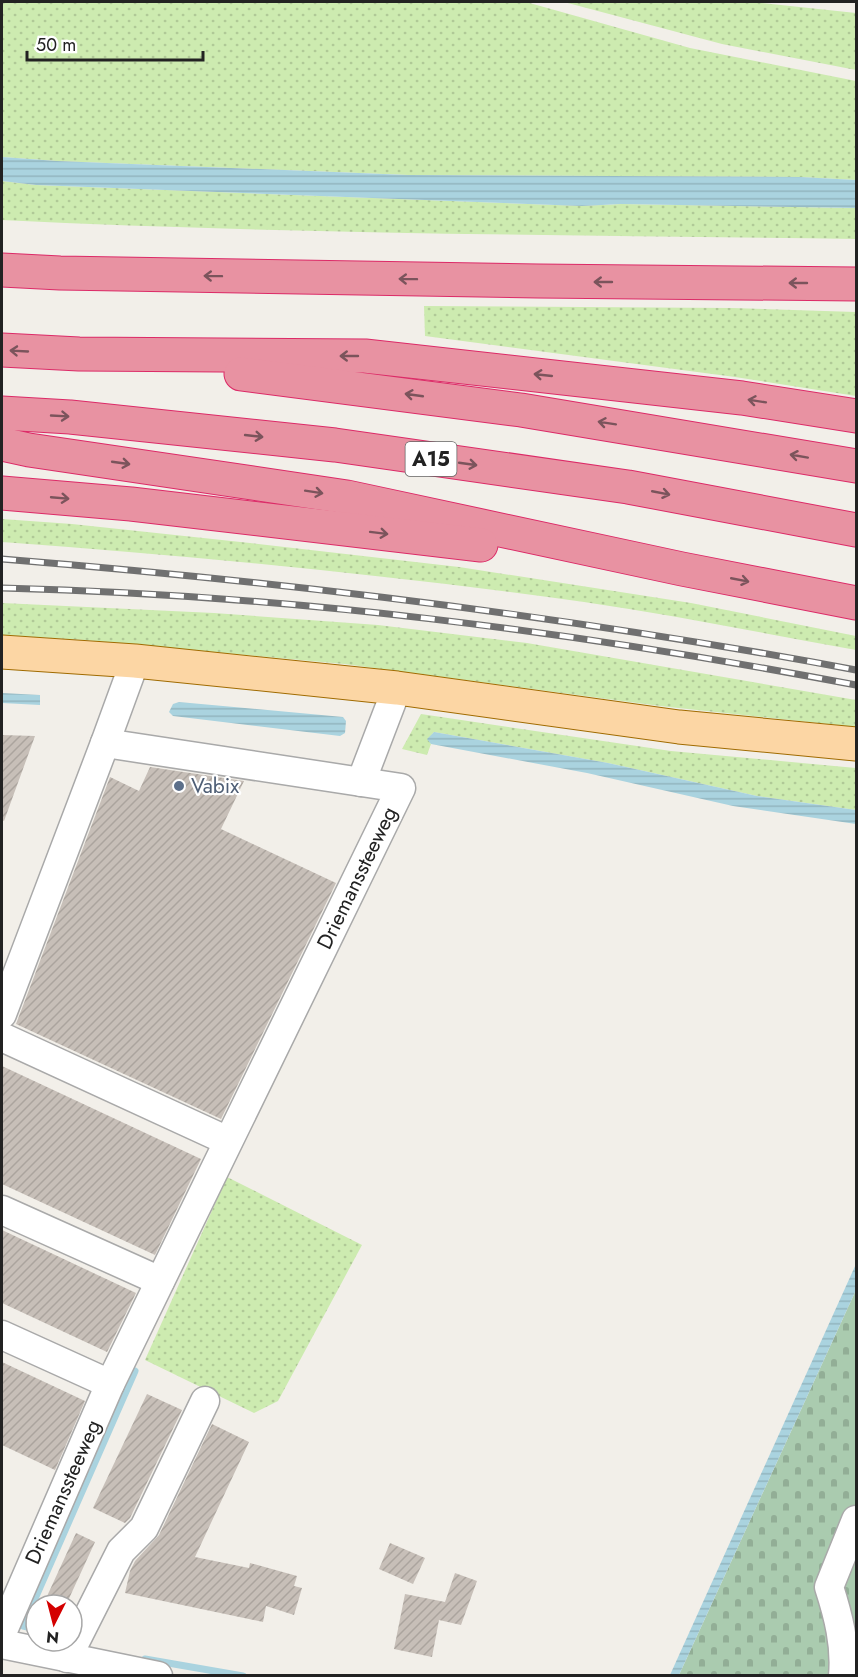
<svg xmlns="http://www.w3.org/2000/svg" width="858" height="1677" viewBox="0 0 858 1677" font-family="Jost,sans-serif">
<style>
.grass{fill:url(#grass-dots)}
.cemetery{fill:url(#cemetery-stones)}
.water{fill:url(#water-rules)}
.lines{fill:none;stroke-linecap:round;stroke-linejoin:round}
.stream{stroke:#aad3df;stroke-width:7}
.building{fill:url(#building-hatch)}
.minor-casing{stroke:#a9a9a9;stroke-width:31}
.major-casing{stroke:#a06b00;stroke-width:35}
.highway-casing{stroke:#dc2a67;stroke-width:35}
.minor{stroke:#fff;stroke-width:28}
.major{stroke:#fcd6a4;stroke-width:33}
.highway{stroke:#e892a2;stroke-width:33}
.rail-casing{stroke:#707070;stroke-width:7}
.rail{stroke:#fff;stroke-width:4.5;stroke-dasharray:14;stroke-linecap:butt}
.oneway{stroke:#7b545c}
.service-dot{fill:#5c6f8a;stroke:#fff;stroke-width:2}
.labels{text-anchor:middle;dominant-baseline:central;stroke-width:4.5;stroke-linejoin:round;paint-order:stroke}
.shield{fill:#fff;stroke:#646464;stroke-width:1.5}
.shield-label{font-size:20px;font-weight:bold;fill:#222}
.service-label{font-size:21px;fill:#4e5e75;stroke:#fff;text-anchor:start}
.street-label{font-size:21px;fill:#222;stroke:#fff}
</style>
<defs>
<pattern id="grass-dots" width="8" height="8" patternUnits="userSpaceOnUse" patternTransform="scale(1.5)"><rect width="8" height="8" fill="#cdebb0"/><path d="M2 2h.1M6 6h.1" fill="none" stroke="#b0c997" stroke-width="1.8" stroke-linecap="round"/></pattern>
<pattern id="cemetery-stones" width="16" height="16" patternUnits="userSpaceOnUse" patternTransform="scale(1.5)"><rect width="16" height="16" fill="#aacbaf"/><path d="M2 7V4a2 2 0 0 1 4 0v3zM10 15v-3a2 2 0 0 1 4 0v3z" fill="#92ae96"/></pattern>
<pattern id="water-rules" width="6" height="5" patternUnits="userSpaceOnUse" patternTransform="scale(1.5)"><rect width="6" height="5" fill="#aad3df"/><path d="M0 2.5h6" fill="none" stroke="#92b5bf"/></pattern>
<pattern id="building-hatch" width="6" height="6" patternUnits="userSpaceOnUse" patternTransform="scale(1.5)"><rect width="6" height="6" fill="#c7bfb8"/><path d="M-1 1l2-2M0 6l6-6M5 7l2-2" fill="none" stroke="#aba49e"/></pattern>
</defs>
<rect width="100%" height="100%" fill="#f2efe9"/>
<g class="grass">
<polygon points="2,2 526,2 690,48 856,81 856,180 800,177 408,175 57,161 2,157"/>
<polygon points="564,2 753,2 856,13 856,70 722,44"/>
<path d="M 2,181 L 36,185 L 582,206 L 621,204 L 856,208 L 856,239 C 572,235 286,234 2,220 Z"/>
<polygon points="424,306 732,308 856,312 856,396 735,377 425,336"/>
<path d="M 2,519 L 72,524 L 250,543 L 459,567 L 691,603 L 856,636 L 856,650 C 766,634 675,615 584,602 C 391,575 196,556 2,542 Z"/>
<polygon points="2,603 214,613 378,625 527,643 856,700 856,727 660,706 344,664 84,640 2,635"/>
<polygon points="421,714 671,751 856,768 856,810 757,796 608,763 434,732 428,739 431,744 427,755 402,749"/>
<polygon points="227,1177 362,1245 278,1401 254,1413 145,1360"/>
</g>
<polygon class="cemetery" points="856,1290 856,1675 679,1675"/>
<g class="water">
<polygon points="2,157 57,161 408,175 800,177 856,180 856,208 621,204 582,206 36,185 2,181"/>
<polygon points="2,693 40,695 40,705 2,703"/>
<polygon points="179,702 343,717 346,721 345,733 340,736 173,716 169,712 173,704"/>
<polygon points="434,732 608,763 757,796 856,810 856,824 733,806 587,773 431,744 427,739"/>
<polygon points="856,1264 856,1290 679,1675 670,1675"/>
</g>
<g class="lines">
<g class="stream">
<polyline points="36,1629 23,1626 135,1371"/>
<polyline points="145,1659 243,1676"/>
</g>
</g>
<g class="building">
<polygon points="2,735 35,736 4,821 2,820"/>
<polygon points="150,767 244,781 221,829 336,883 221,1119 16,1024 110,777 139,791"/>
<polygon points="2,1066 201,1159 155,1255 2,1184"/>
<polygon points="2,1230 136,1293 107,1352 2,1303"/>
<polygon points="2,1362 85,1401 55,1470 2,1445"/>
<polygon points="147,1394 182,1410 130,1518 125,1523 93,1508"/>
<polygon points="212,1424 249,1442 195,1557 249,1568 250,1563 297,1576 294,1586 302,1588 294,1615 266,1606 263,1622 125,1593 130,1571 135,1561 159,1535"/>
<polygon points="76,1533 95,1542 66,1605 43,1605"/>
<polygon points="390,1543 425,1558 413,1584 379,1569"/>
<polygon points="455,1573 477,1581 461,1625 439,1620 432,1657 394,1649 405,1594 445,1602"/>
</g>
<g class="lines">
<g class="minor-casing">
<g id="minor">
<polyline points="105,743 135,661"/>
<polyline points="361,782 397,688"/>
<polyline points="2,1014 105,743 401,788 110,1384 2,1633"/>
<polyline points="2,1037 228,1141"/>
<polyline points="2,1210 160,1281"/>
<polyline points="2,1335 110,1384"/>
<polyline points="2,1644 158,1676"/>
<polyline points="67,1658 121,1551 144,1528 205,1401"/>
<path d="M 843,1676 C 846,1645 838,1615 829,1587 L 856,1520"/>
</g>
</g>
<g class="major-casing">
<polyline id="major" points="2,652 135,661 397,688 679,727 856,744"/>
</g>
<g class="highway-casing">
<g id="highway">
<polyline points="2,270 60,273 538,281 856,284"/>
<polyline points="2,350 79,354 365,356 742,398 856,416"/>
<polyline points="241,374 521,410 856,466"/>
<polyline points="2,413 70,417 335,445 628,487 856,530"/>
<polyline points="2,444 29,450 347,497 682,569 856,603"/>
<polyline points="2,493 131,504 481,545"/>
</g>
</g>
<use href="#minor" class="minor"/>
<use href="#major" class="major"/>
<use href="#highway" class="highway"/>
<g class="rail-casing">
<g id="rail">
<path d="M 2,559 C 288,582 573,617 856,670"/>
<path d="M 2,588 C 292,595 571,631 856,685"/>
</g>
</g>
<use href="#rail" class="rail"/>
</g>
<defs><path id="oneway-shaft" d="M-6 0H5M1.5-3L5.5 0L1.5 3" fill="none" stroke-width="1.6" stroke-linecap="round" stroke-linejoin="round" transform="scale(1.5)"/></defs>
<g class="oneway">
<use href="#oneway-shaft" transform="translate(213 276) rotate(-179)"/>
<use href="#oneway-shaft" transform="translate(408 279) rotate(-179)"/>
<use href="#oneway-shaft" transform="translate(603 282) rotate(-180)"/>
<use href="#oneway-shaft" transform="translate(798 283) rotate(-180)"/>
<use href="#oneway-shaft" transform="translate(19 351) rotate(-177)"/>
<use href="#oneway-shaft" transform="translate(349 356) rotate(-180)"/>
<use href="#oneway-shaft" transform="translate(543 375) rotate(-174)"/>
<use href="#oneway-shaft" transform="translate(414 395) rotate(-172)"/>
<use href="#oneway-shaft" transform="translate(757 401) rotate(-171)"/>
<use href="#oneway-shaft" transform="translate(60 416) rotate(3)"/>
<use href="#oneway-shaft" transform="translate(607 423) rotate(-171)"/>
<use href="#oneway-shaft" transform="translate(254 436) rotate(6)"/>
<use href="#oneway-shaft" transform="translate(799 456) rotate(-170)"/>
<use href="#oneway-shaft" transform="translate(121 463) rotate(8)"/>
<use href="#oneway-shaft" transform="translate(468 464) rotate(8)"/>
<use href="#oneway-shaft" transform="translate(314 492) rotate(9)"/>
<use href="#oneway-shaft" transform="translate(661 493) rotate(11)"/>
<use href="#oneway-shaft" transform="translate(60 498) rotate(5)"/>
<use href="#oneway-shaft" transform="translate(379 533) rotate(7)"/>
<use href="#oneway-shaft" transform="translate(740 580) rotate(11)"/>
</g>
<circle class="service-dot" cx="179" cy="786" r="6"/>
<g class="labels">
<rect class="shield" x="405.5" y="442" width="51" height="34" rx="4.5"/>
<g class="shield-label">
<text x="431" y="459">A15</text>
</g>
<g class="service-label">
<text x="191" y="786">Vabix</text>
</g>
<g class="street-label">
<text transform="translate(357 878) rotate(-64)">Driemanssteeweg</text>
<text transform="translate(63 1492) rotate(-66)">Driemanssteeweg</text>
</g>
</g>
<rect width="858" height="1677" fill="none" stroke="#222222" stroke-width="6"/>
<g transform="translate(54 1623) rotate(186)"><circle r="28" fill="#ffffff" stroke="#a7a7a7" stroke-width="1.5"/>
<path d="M0-4.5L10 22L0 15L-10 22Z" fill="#d40000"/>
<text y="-9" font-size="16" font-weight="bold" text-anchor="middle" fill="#222222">N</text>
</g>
<path d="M27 51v9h176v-9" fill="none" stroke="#222222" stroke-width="3"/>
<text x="36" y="51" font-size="18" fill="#222222" stroke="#ffffff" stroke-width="4.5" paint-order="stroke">50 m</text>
</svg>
